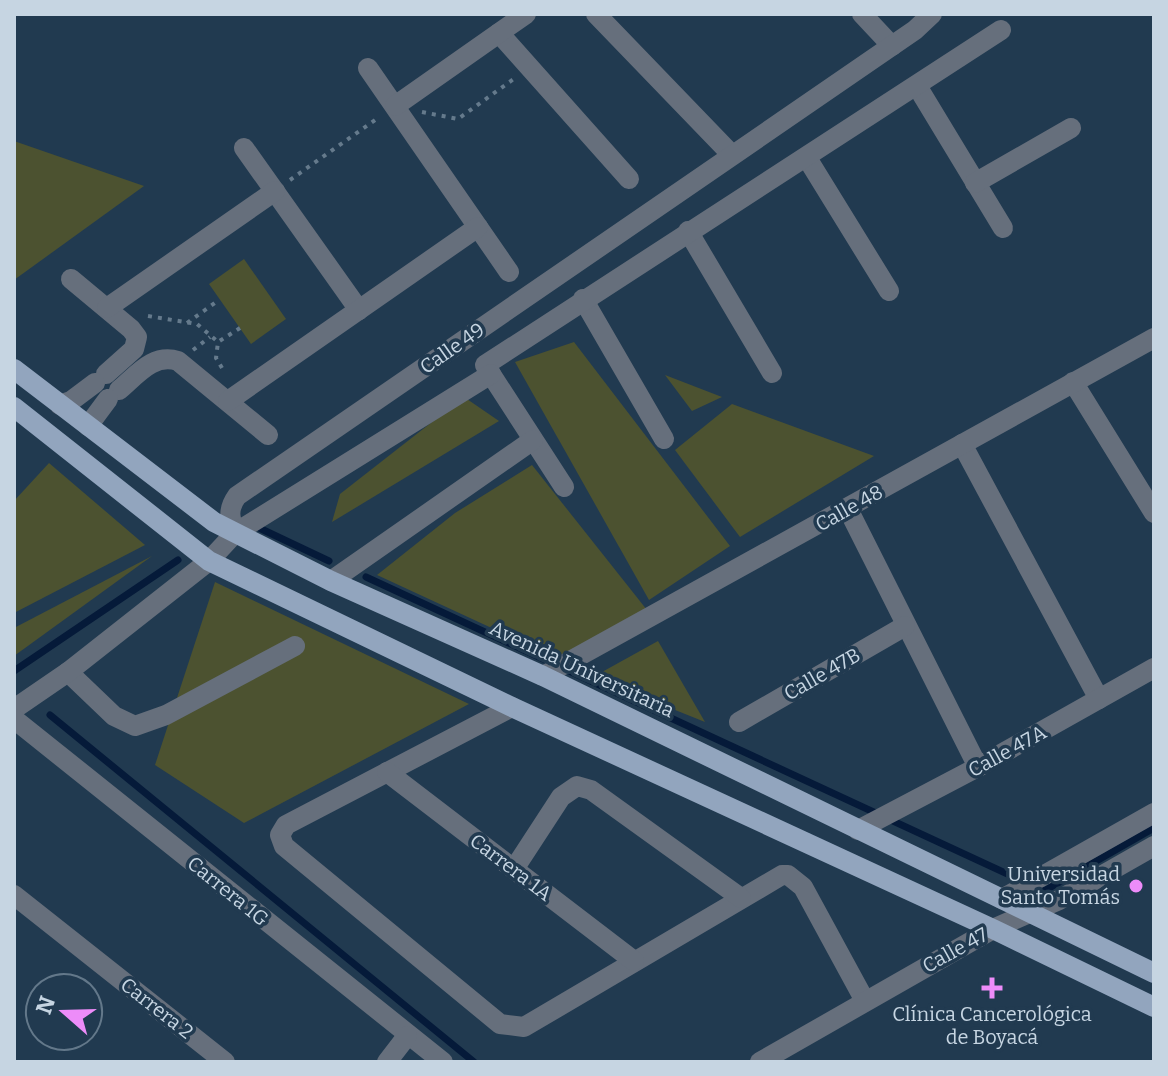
<svg xmlns="http://www.w3.org/2000/svg" width="1168" height="1076" viewBox="0 0 1168 1076" font-family="Bitter,serif">
<style>
.green{fill:#4c5230}
.lines{fill:none;stroke-linecap:round;stroke-linejoin:round}
.stream{stroke:#051a39;stroke-width:7}
.path{stroke:#657a8c;stroke-width:4;stroke-dasharray:4 6;stroke-linecap:butt}
.minor{stroke:#666f7c;stroke-width:20}
.major{stroke:#92a5be;stroke-width:20}
.poi-dot{fill:#ed8cf9;stroke:#213a50;stroke-width:3}
.labels{text-anchor:middle;dominant-baseline:central;stroke-width:7;stroke-linejoin:round;paint-order:stroke}
.street-label{font-size:20px;fill:#c6d5e2;stroke:#213a50}
.poi-label{font-size:20px;fill:#c6d5e2;stroke:#213a50;text-anchor:end}
</style>
<rect width="100%" height="100%" fill="#213a50"/>
<g class="green">
<polygon points="14,141 144,186 14,280"/>
<polygon points="244,259 286,319 251,344 209,284"/>
<polygon points="574,342 730,546 649,600 515,362"/>
<polygon points="665,375 722,397 692,411"/>
<polygon points="464,397 499,421 332,522 340,494"/>
<polygon points="732,404 874,456 740,537 675,450"/>
<polygon points="49,463 145,545 14,613 14,501"/>
<polygon points="532,465 647,610 559,659 377,575 455,513"/>
<polygon points="152,556 14,656 14,628"/>
<polygon points="215,582 469,704 244,823 155,765"/>
<polygon points="658,641 705,722 593,677"/>
</g>
<g class="lines">
<g class="stream">
<polyline points="255,526 329,561"/>
<polyline points="366,577 554,664"/>
<polyline points="565,669 1044,891 1154,828"/>
<polyline points="14,671 178,560"/>
<polyline points="50,715 474,1062"/>
</g>
<g class="path">
<polyline points="422,112 458,119 515,78"/>
<polyline points="290,180 378,118"/>
<polyline points="148,316 197,324 218,342"/>
<polyline points="187,323 219,300"/>
<polyline points="193,350 210,337"/>
<polyline points="222,368 216,358 218,342 240,328"/>
</g>
<g class="minor">
<polyline points="596,14 732,155"/>
<polyline points="862,14 892,46"/>
<polyline points="499,33 629,179"/>
<polyline points="368,68 509,272"/>
<polyline points="917,86 1003,228"/>
<polyline points="395,106 526,14"/>
<polyline points="244,148 359,310"/>
<polyline points="807,158 889,291"/>
<polyline points="975,183 1071,128"/>
<polyline points="688,231 772,373"/>
<polyline points="71,279 131,329 137,337 134,349 106,374"/>
<polyline points="583,299 664,439"/>
<polyline points="107,308 275,191"/>
<polyline points="1073,382 1154,513"/>
<path d="M 119,390 C 137,375 153,353 178,361 L 268,435"/>
<polyline points="228,401 478,227"/>
<polyline points="60,405 71,401 95,383"/>
<polyline points="88,426 108,399"/>
<polyline points="962,444 1099,699"/>
<polyline points="564,487 485,365 1001,30"/>
<polyline points="848,509 978,767"/>
<path d="M 235,533 C 230,518 227,510 237,496 L 915,30 L 932,14"/>
<polyline points="331,581 533,440"/>
<polyline points="68,672 114,716 135,726 166,715 295,646"/>
<polyline points="543,676 1154,338"/>
<polyline points="512,707 286,825 280,835 284,846 500,1024 524,1027 782,875 788,875 803,887 865,1001"/>
<polyline points="14,709 68,672 209,561 235,533 491,374"/>
<polyline points="14,719 443,1062"/>
<polyline points="739,722 905,626"/>
<polyline points="387,772 634,961"/>
<polyline points="858,830 978,767 1154,668"/>
<polyline points="514,869 561,797 577,786 591,790 741,898"/>
<polyline points="14,895 225,1062"/>
<polyline points="1002,899 1154,813"/>
<polyline points="387,1062 407,1036"/>
<polyline points="760,1062 993,929 1059,900 1154,846"/>
</g>
<g class="major">
<polyline points="14,369 214,522 331,581 543,676 1154,973"/>
<polyline points="14,407 209,561 512,707 993,929 1154,1007"/>
</g>
</g>
<g class="poi-dot">
<circle cx="1136" cy="886" r="8"/>
<path d="M988 976h8v8h8v8h-8v8h-8v-8h-8v-8h8z"/>
</g>
<g class="labels">
<g class="street-label">
<text transform="translate(452 348) rotate(-35)">Calle 49</text>
<text transform="translate(849 508) rotate(-29)">Calle 48</text>
<text transform="translate(582 669) rotate(25)">Avenida Universitaria</text>
<text transform="translate(822 674) rotate(-30)">Calle 47B</text>
<text transform="translate(1007 751) rotate(-29)">Calle 47A</text>
<text transform="translate(511 867) rotate(37)">Carrera 1A</text>
<text transform="translate(228 891) rotate(39)">Carrera 1G</text>
<text transform="translate(955 950) rotate(-29)">Calle 47</text>
<text transform="translate(157 1008) rotate(38)">Carrera 2</text>
</g>
<g class="poi-label">
<text x="1120" y="874">Universidad<tspan x="1120" dy="23">Santo Tomás</tspan></text>
<text x="992" y="1014" text-anchor="middle">Clínica Cancerológica<tspan x="992" dy="23">de Boyacá</tspan></text>
</g>
</g>
<rect width="1168" height="1076" fill="none" stroke="#c6d5e2" stroke-width="32"/>
<g transform="translate(64 1012) rotate(290)"><circle r="38" fill="#213a50" stroke="#63788a" stroke-width="2"/>
<path d="M0-6L14 30L0 20L-14 30Z" fill="#ed8cf9"/>
<text y="-12" font-size="22" font-weight="bold" text-anchor="middle" fill="#c6d5e2">N</text>
</g>
</svg>
